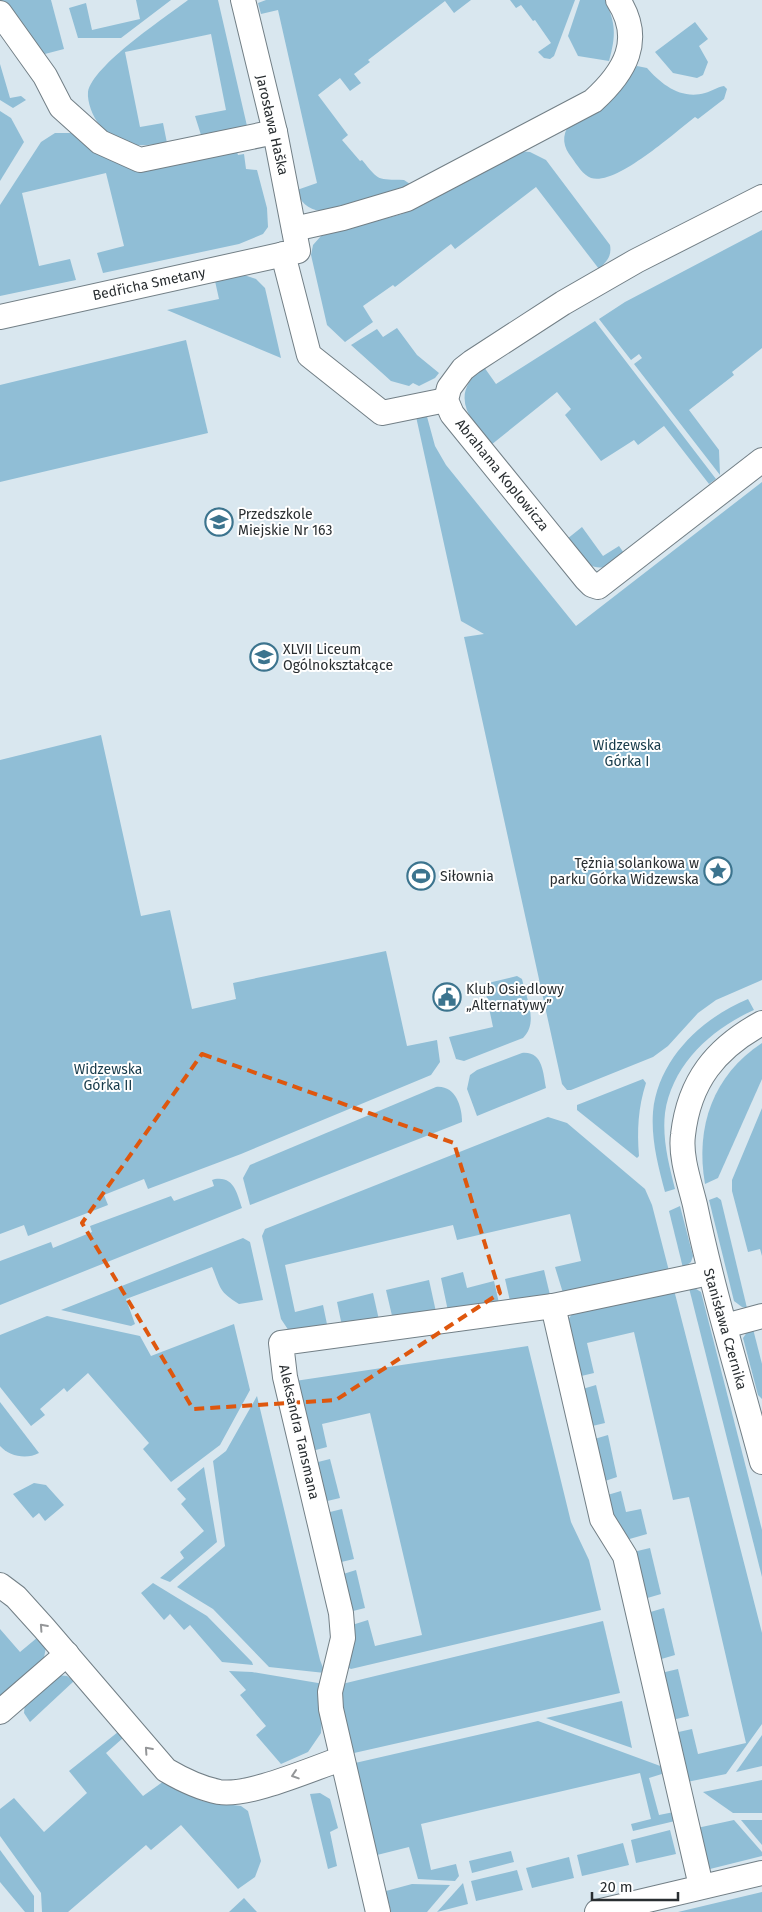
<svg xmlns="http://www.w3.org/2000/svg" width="762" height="1912" viewBox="0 0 762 1912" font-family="'Fira Sans',sans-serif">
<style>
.green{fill:#90bed6}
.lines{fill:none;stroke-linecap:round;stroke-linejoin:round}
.street-casing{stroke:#727f86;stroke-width:26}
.street{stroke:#fff;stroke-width:24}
.oneway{stroke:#949698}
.marked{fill:none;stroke:#de570e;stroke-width:4;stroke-dasharray:10 6;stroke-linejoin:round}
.labels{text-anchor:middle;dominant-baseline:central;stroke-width:4;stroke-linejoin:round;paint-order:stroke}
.street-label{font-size:14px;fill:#292e31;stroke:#fff}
.poi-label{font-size:14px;fill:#292e31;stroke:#fff;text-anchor:start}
.park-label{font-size:14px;fill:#173b4b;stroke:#fff}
</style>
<rect width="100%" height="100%" fill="#d9e7ef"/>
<g class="green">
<polygon points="0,0 51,0 64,49 41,55"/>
<polygon points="136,0 171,0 121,38 78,38 69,8 86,3 92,30 140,19"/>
<path d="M 188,0 L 218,0 L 247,126 L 201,135 L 195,116 L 226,110 L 211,34 L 125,52 L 140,127 L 163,123 L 167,143 C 139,146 117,150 99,124 C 93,117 87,102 88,92 C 93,65 166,17 188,0 Z"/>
<path d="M 266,0 L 471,0 L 454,13 L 445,1 L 368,60 L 370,62 L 354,74 L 361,83 L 350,91 L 340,78 L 318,95 L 348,135 L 342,140 L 360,161 L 362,160 C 380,182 377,179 404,180 L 410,184 C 397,192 336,212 321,211 C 308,210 299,201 297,190 L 317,183 L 278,10 L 261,14 L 258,3 Z"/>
<polygon points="510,0 575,0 554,56 550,59 544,58 538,52 551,43 535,20 533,21 521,5 516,8"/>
<path d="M 580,0 L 605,0 C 616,24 616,35 609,61 L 578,56 L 568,36 Z"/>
<polygon points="695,22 708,39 699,46 708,62 703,75 697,78 673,73 655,52"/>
<polygon points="0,64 10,98 21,96 26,100 13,108 0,100"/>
<path d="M 637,66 L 647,68 C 661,84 681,100 705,93 C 712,91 717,87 724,86 L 727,89 L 724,99 L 698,119 L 695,117 C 674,133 616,186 591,178 C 583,175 577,165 572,158 C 563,147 561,136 570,123 Z"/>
<polygon points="0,111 11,118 24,142 0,181"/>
<polygon points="55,133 71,133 98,152 235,146 238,155 244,154 246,169 257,170 267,208 268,227 263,234 239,244 103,273 97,253 124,246 106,173 22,193 39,266 70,259 76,280 0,296 0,205 41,142"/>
<path d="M 518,151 L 530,152 L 546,160 L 610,245 C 612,256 607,261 599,269 L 536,187 L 455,249 L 451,244 L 395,287 L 393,285 L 363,306 L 373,322 L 345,342 L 327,325 L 311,255 L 313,245 L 321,236 L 402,214 Z"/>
<polygon points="762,230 762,348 732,372 734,375 689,410 719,450 720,475 634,364 642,358 639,354 631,360 599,319 625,302"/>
<polygon points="244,275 256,279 265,288 281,358 167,310 219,299 215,281"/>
<path d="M 595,321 L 716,479 L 709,484 L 664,426 L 638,445 L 634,440 L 601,461 L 565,415 L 571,409 L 557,392 L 491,445 C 469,419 448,394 484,367 L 496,384 Z"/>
<polygon points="397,328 417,355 439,373 435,378 419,386 413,383 409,386 391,381 351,345 377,329 383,337"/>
<polygon points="186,340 208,433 0,482 0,385"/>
<polygon points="415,412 426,413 435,446 446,465 576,626 762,482 762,980 716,1000 698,1013 668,1046 653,1057 571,1090 567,1090 562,1084 464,637 484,634 461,621"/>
<path d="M 582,527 L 603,556 L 619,546 L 626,556 C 620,560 611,566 604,567 C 587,571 576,550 567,539 Z"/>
<polygon points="101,735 141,916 170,910 192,1009 236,999 233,983 386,951 407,1046 437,1040 440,1062 431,1075 241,1154 148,1189 144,1179 104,1195 108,1205 28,1236 24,1225 0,1234 0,760"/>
<path d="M 517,976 L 522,979 C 526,997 539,1023 523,1038 L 464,1061 L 456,1059 L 449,1037 L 493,1027 L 484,984 Z"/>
<path d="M 748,999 L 754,1010 C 711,1029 672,1065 665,1113 C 662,1139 669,1165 675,1189 L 665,1192 C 658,1166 651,1139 653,1112 C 658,1059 702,1018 748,999 Z"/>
<path d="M 762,1043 L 762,1079 L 718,1178 L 705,1184 C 695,1127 713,1075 762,1043 Z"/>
<path d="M 522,1053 C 543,1051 543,1073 546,1088 L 477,1116 L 467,1089 L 470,1075 L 477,1070 Z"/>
<path d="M 643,1079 L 646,1083 C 638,1108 637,1130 639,1156 L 637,1158 L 577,1110 L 577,1105 Z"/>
<path d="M 436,1087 C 455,1085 462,1106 462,1122 L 250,1205 L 243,1178 L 250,1165 Z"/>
<polygon points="762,1108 762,1256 760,1249 748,1252 732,1191 732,1180"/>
<polygon points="548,1117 567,1123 645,1189 652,1205 669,1271 563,1293 555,1267 581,1261 570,1214 457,1240 453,1225 285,1265 295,1312 323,1305 328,1329 289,1331 281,1319 262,1236 265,1229"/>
<path d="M 215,1179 C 234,1176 237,1193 242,1208 L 0,1305 L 0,1261 L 51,1242 L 53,1248 L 92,1232 L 90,1226 L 171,1196 L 174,1201 L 214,1186 L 212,1180 Z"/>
<polygon points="717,1197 721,1200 747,1308 742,1307 734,1301 709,1200"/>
<polygon points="680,1206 693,1256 691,1262 683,1268 669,1211"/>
<path d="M 243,1238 L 250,1242 L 263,1300 L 239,1304 C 218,1291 221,1288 212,1267 L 126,1299 L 135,1324 L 131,1326 L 61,1310 Z"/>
<polygon points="544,1270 550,1295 510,1301 505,1279"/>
<polygon points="463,1272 467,1288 494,1281 499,1303 448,1311 441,1278"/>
<polygon points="429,1280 436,1312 393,1320 386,1290"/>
<polygon points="688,1284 701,1292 762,1530 762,1577"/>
<polygon points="673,1286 762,1633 762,1724 726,1774 687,1782 674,1733 692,1729 698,1754 746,1743 689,1497 673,1500 634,1332 587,1343 594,1373 577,1377 567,1321 575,1310"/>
<polygon points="373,1293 379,1320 342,1326 337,1302"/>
<polygon points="47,1316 140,1336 151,1356 234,1324 250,1390 220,1445 171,1482 143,1449 149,1443 88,1373 67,1392 64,1388 40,1409 45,1415 31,1426 0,1387 0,1335"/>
<polygon points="752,1325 762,1364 762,1399 758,1395 743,1338"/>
<polygon points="528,1346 571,1522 589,1560 601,1610 351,1669 345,1666 352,1625 368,1620 375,1646 422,1635 370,1413 322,1424 327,1447 312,1451 295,1381"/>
<polygon points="596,1385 605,1423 588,1427 579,1390"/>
<polygon points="257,1396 320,1660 325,1673 269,1667 213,1609 177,1587 225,1546 213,1461 226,1451"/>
<path d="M 0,1402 L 39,1453 C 26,1460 9,1456 0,1446 Z"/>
<polygon points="608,1435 617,1477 602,1482 591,1440"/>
<polygon points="330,1459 340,1498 323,1502 314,1463"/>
<polygon points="204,1467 217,1542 170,1582 160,1578 184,1558 180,1552 204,1531 181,1504 186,1499 177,1489"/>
<polygon points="34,1483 46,1485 64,1505 45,1521 39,1513 33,1518 13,1494"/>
<polygon points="621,1491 626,1512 641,1509 647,1534 626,1540 613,1525 604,1496"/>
<polygon points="342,1509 354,1559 337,1563 326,1513"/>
<polygon points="650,1548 661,1594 644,1599 633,1552"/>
<polygon points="356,1570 365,1608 349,1612 340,1575"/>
<polygon points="153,1583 207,1616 252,1662 253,1665 222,1662 190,1625 184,1630 170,1614 164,1620 141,1593"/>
<polygon points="664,1608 675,1655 658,1660 647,1613"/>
<polygon points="603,1621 620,1693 354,1753 338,1689 342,1684"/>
<polygon points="0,1629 20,1652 38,1637 46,1647 43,1663 0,1699"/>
<polygon points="678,1669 689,1716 672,1720 661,1673"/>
<polygon points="229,1671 252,1672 324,1684 321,1733 308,1752 281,1764 256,1735 266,1726 240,1695 246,1690"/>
<polygon points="57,1675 67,1676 74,1681 30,1722 24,1713 25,1703"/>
<polygon points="622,1701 632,1748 546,1718"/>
<polygon points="538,1721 663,1767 665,1773 649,1778 659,1815 674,1812 675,1821 633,1831 631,1824 651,1819 640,1773 421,1824 431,1870 456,1864 459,1876 455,1881 418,1879 409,1847 377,1855 355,1763"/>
<polygon points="118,1732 123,1738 106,1753 143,1796 164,1781 202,1801 241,1806 248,1811 261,1861 255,1877 238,1889 181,1825 151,1850 146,1845 68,1912 42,1912 41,1893 0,1836 0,1809 14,1798 44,1832 87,1793 69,1771"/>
<polygon points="762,1735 762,1766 736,1772"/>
<polygon points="762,1780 762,1813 733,1813 703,1792"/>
<polygon points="320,1793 330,1799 338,1828 330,1832 337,1866 328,1869 310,1794"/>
<polygon points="734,1820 762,1852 762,1856 710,1869 704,1862 697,1828"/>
<polygon points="741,1820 762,1820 762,1845"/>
<polygon points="670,1830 676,1854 636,1863 631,1840"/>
<polygon points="623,1843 629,1865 582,1876 577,1855"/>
<polygon points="0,1850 34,1896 34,1912 25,1912 0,1882"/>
<polygon points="511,1851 514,1862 472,1873 469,1861"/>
<polygon points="569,1857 574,1878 532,1888 526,1868"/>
<polygon points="517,1870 523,1890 476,1901 471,1881"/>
<polygon points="463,1883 468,1904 437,1912"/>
<polygon points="412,1884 450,1885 427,1912 391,1912 386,1891"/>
<polygon points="762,1892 762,1912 678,1912"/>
<polygon points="244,1898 257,1912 229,1912"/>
</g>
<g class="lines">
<g class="street-casing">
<g id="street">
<polyline points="0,13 45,76 61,107 100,142 140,160 275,132"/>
<polyline points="762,197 636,261 563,303 472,362 463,369 449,388 446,400 452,414 586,579 592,585 598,587 762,460"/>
<path d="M 294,229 L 343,218 L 407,199 L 593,101 C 625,72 644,40 618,0"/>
<polyline points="283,254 309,355 382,413 446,400"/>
<polyline points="0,317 298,251 275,132 243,0"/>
<path d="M 762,1023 C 716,1048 689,1081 683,1135 C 680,1157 690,1184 695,1205 C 713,1292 739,1376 762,1462"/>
<polyline points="553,1306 602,1519 625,1556 701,1886"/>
<polyline points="725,1326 762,1316"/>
<path d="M 0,1585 L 16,1597 L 44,1628 L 166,1770 C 183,1780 199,1788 219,1792 C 248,1797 311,1769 341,1759"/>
<polyline points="0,1712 67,1654"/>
<polyline points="378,1912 331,1709 330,1692 343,1638 341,1613 285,1377 281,1343 553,1306 709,1273"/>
<polyline points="597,1912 762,1873"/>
</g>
</g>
<use href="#street" class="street"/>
</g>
<defs><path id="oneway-chevron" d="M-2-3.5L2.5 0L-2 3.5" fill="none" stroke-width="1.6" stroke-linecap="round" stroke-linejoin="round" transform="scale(1.25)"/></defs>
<g class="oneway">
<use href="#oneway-chevron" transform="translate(43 1627) rotate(-132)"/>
<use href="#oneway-chevron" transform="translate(148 1750) rotate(-132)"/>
<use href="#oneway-chevron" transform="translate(295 1775) rotate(162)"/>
</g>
<path class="marked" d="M 202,1054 L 454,1143 L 500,1293 L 336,1400 L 193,1409 L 82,1223 Z"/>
<defs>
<g id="school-ring" transform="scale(1.4375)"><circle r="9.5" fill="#fff" stroke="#3c748e" stroke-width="1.5"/><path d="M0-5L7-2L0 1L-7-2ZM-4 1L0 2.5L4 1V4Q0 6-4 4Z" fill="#3c748e"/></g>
<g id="sight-ring" transform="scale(1.4375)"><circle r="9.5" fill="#fff" stroke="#3c748e" stroke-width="1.5"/><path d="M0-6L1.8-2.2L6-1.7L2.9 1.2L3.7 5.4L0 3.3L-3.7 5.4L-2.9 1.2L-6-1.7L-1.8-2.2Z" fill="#3c748e"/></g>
<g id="stadium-ring" transform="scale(1.4375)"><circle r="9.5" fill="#fff" stroke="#3c748e" stroke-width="1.5"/><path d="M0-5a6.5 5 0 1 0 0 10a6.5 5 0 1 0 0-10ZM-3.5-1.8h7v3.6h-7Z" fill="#3c748e"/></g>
<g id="civic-ring" transform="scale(1.4375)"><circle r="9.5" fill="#fff" stroke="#3c748e" stroke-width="1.5"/><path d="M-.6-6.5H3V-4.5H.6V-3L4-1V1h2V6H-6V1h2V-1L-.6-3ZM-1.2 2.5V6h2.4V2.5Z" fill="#3c748e"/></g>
</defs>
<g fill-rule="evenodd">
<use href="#school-ring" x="219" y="522"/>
<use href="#school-ring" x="264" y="657"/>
<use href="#sight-ring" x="718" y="871"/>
<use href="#stadium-ring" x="421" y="876"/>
<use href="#civic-ring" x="447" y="997"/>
</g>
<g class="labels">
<g class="street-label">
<text transform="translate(272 125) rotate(77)">Jarosława Haška</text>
<text transform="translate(149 284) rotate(-12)">Bedřicha Smetany</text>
<text transform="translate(502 475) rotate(51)">Abrahama Koplowicza</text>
<text transform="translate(725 1329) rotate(74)">Stanisława Czernika</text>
<text transform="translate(299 1432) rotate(77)">Aleksandra Tansmana</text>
</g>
<g class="poi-label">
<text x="238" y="514">Przedszkole<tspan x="238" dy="16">Miejskie Nr 163</tspan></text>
<text x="283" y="649">XLVII Liceum<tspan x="283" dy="16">Ogólnokształcące</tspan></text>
<text x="699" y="863" text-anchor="end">Tężnia solankowa w<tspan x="699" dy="16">parku Górka Widzewska</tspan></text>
<text x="440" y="876">Siłownia</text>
<text x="466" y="989">Klub Osiedlowy<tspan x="466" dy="16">„Alternatywy”</tspan></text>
</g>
<g class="park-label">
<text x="627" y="745">Widzewska<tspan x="627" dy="16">Górka I</tspan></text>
<text x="108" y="1069">Widzewska<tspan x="108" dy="16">Górka II</tspan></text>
</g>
</g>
<path d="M592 1892v8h86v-8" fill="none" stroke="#292e31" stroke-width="2.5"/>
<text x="600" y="1892" font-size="15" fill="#292e31" stroke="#ffffff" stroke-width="4" paint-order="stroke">20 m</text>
</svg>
